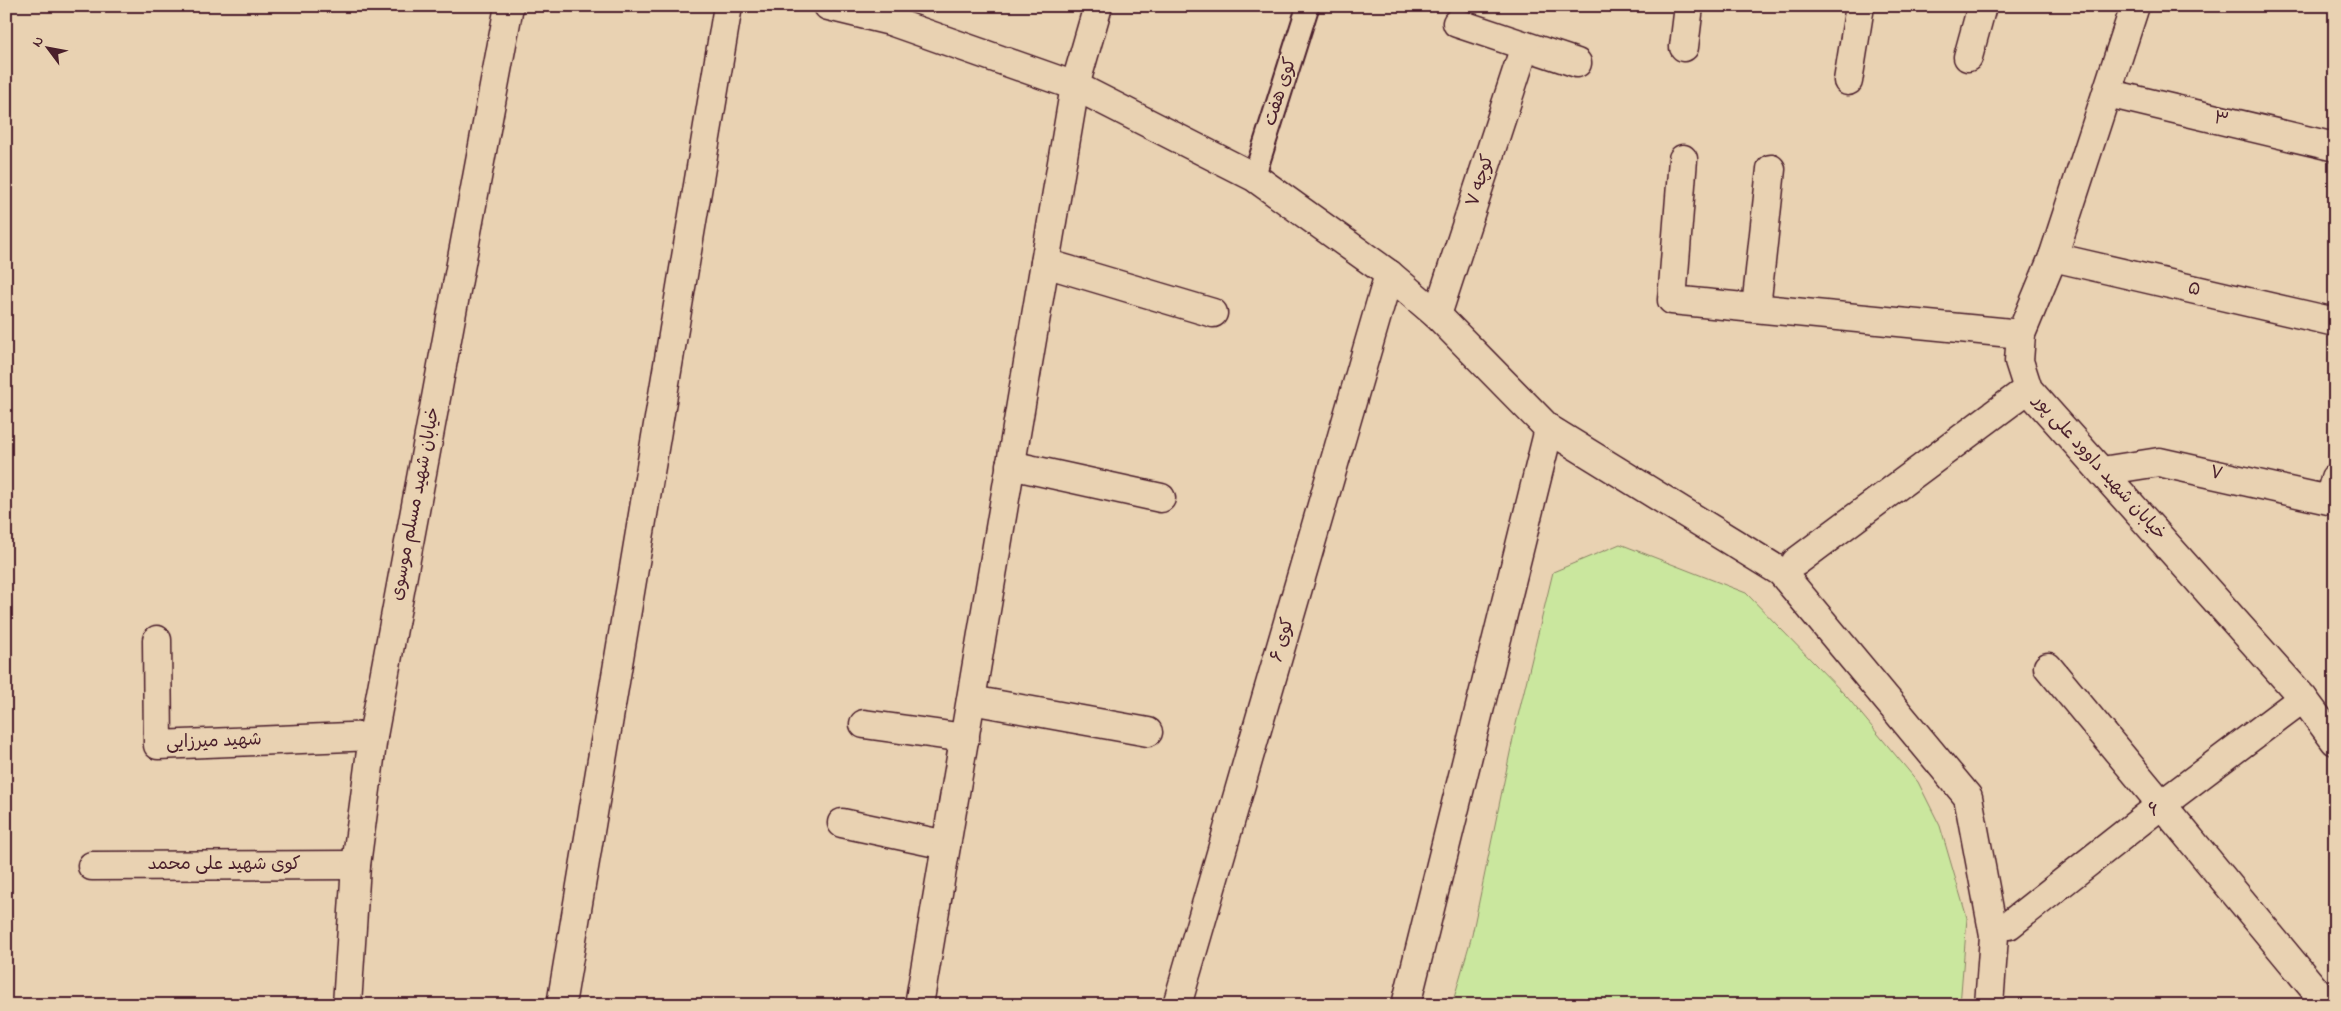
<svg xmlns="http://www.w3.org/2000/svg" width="2341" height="1011" viewBox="0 0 2341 1011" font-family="'Indie Flower','Playpen Sans Arabic',sans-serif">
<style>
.green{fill:#cae79e;stroke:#8a8364}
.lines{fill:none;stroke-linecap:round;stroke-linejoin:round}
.service-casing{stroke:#4a1f2b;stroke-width:25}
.minor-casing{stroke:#4a1f2b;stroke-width:31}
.tertiary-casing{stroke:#4a1f2b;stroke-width:31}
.service{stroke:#e9d2b2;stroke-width:21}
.minor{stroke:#e9d2b2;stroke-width:28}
.tertiary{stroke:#e9d2b2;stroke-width:28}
.labels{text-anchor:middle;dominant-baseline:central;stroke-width:4;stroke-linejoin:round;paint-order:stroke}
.street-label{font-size:18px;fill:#4a1f2b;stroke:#e9d2b2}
</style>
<rect width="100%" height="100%" fill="#e9d2b2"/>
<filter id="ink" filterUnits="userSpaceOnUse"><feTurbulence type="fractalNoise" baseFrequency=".02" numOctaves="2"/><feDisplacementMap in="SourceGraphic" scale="10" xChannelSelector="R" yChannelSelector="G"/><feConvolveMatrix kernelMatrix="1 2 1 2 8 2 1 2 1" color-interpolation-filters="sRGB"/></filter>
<g filter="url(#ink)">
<polygon class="green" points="1620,544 1746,593 1847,697 1918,782 1940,826 1967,918 1960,1005 1452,1005 1472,935 1516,724 1553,572"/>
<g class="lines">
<g class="service-casing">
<polyline id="service" points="1254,177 1308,6"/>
</g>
<g class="minor-casing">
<g id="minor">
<polyline points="828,6 890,21 1075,86 1254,177 1389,274 1437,315 1549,429 1781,572 1968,797 1994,936 1989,1005"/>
<polyline points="1457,23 1577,63"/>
<polyline points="1684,47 1689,6"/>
<polyline points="1968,57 1982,6"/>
<polyline points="1848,81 1860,6"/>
<polyline points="2107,93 2335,147"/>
<polyline points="1683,159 1672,300 2021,334"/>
<polyline points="2053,257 2335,322"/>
<polyline points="1045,263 1213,313"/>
<polyline points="1756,308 1771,169"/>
<polyline points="1437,315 1525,46"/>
<polyline points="1010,465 1161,498"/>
<polyline points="2102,471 2159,462 2329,500 2335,478"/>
<polyline points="1796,562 2028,389"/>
<polyline points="157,640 158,745 373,736"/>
<polyline points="2048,667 2325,1002"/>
<polyline points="971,700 1148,732"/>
<polyline points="864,724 965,738"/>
<polyline points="842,823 946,845"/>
<polyline points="92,866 356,865"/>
<polyline points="2009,925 2161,805 2303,698"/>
<polyline points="561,1005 728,6"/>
<polyline points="919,1005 1075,86 1098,6"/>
<polyline points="1177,1005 1389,274"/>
<polyline points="1406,1005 1549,429"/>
</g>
</g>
<g class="tertiary-casing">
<g id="tertiary">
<polyline points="2135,6 2053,257 2021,334 2019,361 2028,389 2303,698 2335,741"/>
<polyline points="347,1005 356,865 373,736 509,6"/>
</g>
</g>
<use href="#service" class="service"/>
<use href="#minor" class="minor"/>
<use href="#tertiary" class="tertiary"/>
</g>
</g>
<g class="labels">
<g class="street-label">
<text transform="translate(1281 92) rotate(-72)">کوی هفت</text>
<text transform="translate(2221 120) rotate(13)">۳</text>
<text transform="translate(1481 181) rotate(-72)">کوچه ۷</text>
<text transform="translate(2194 290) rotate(13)">۵</text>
<text transform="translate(2099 468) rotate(48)">خیابان شهید داوود علی پور</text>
<text transform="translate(2216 474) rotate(13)">۷</text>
<text transform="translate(416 504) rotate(-79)">خیابان شهید مسلم موسوی</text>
<text transform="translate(1283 640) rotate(-74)">کوی ۶</text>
<text transform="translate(214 742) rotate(-2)">شهید میرزایی</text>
<text transform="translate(2155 810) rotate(-38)">۶</text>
<text x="224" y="865">کوی شهید علی محمد</text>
</g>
</g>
<rect width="2341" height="1011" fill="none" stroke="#e9d2b2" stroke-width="25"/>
<rect x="12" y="12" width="2316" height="986" fill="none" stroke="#4a1f2b" stroke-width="2" filter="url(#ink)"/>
<g transform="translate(48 48) rotate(302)" stroke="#e9d2b2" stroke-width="4" paint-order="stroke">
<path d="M0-4L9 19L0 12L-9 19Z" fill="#4a1f2b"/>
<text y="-8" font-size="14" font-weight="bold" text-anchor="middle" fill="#4a1f2b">N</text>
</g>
</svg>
